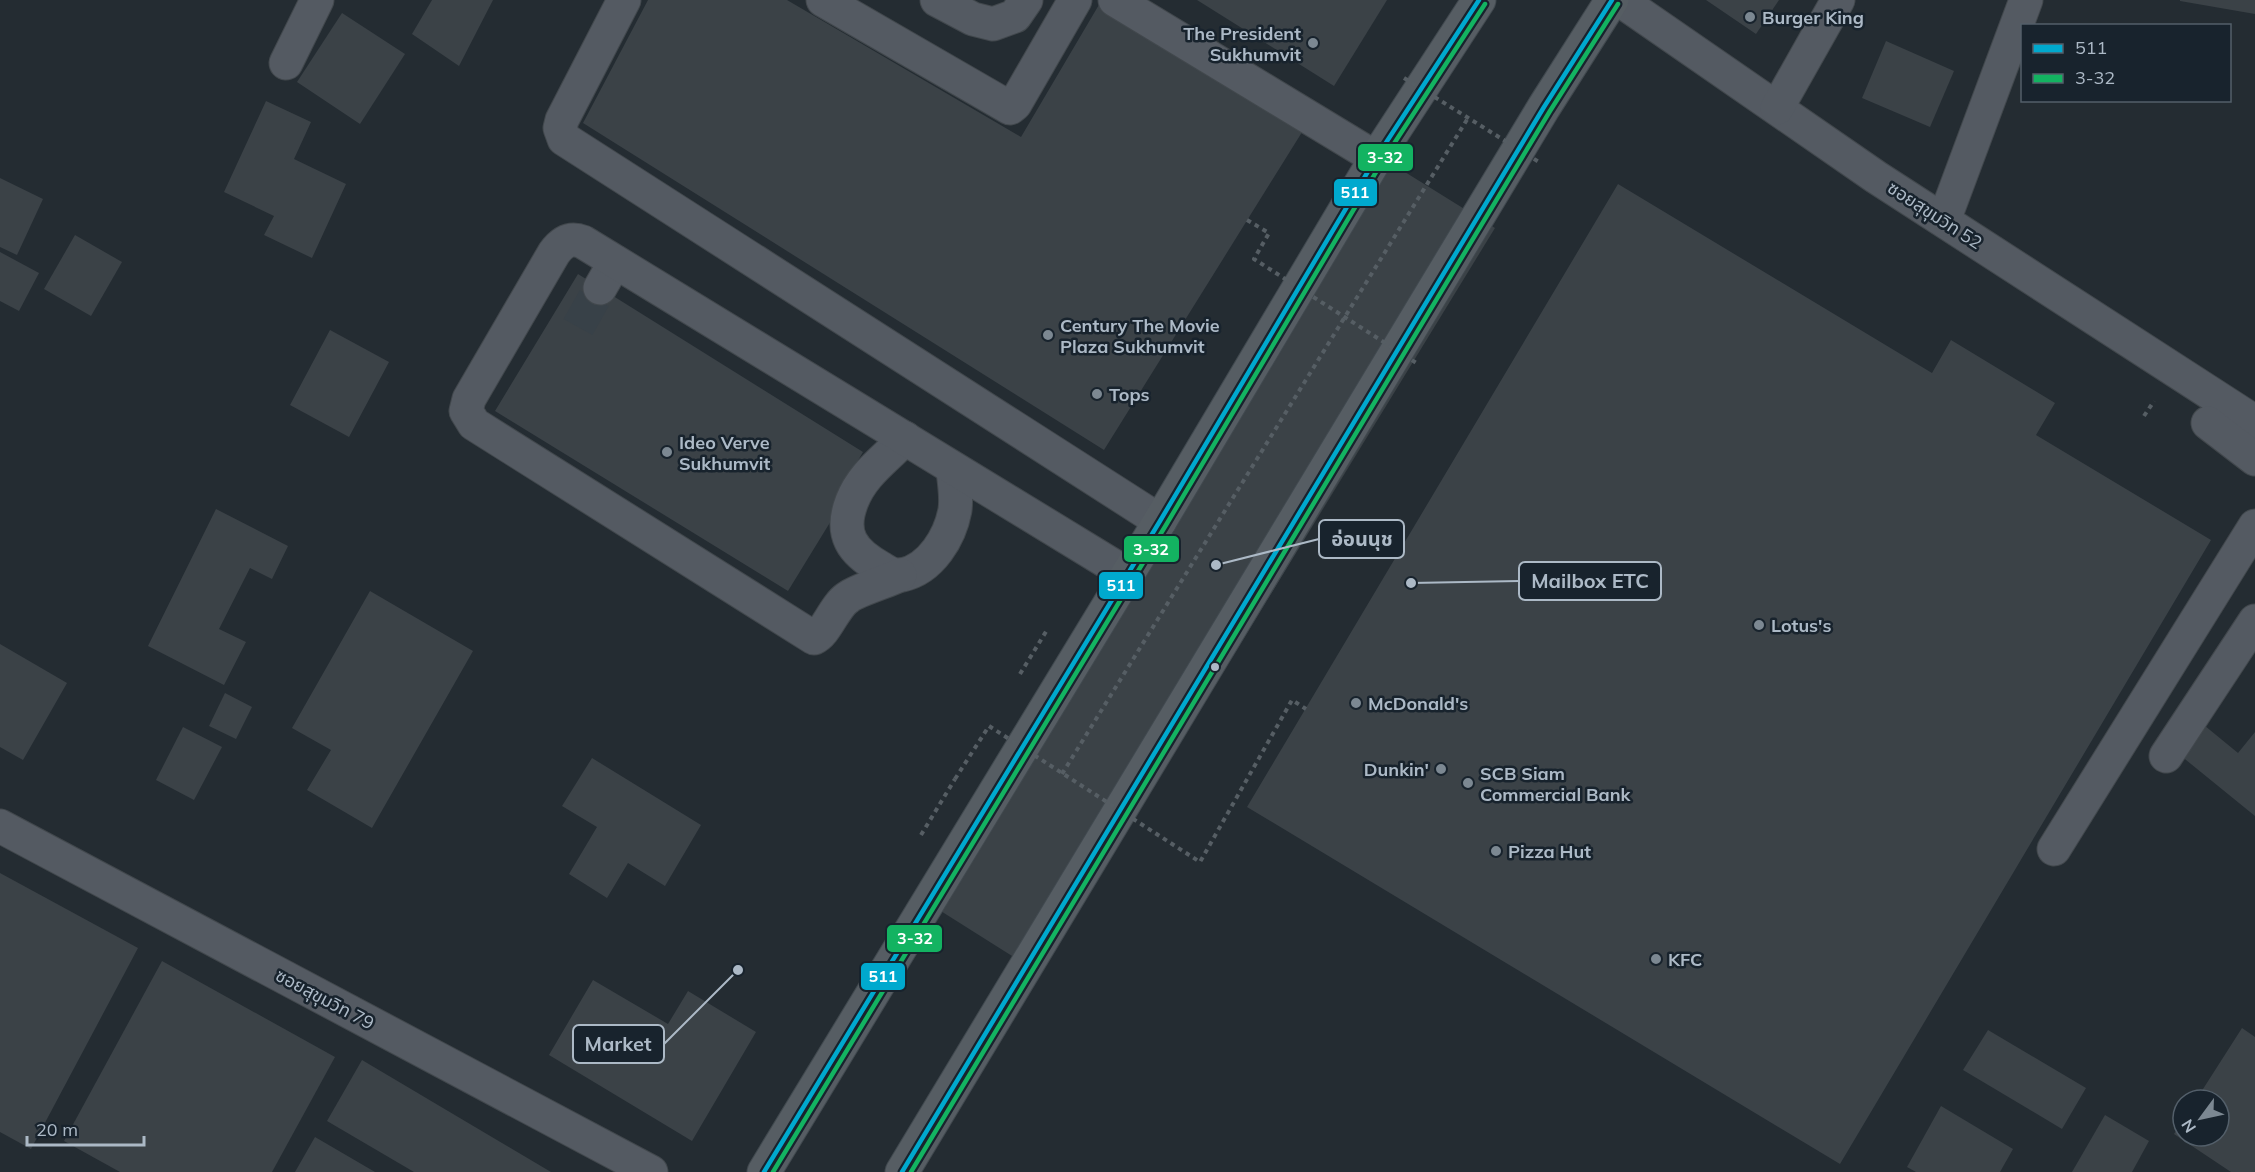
<svg xmlns="http://www.w3.org/2000/svg" width="2255" height="1172" viewBox="0 0 2255 1172" font-family="Mulish,'Noto Sans Thai',sans-serif">
<style>
.building{fill:#3b4247}
.lines{fill:none;stroke-linecap:round;stroke-linejoin:round}
.minor-tunnel{stroke:#384148;stroke-width:33;stroke-dasharray:33 16;stroke-linecap:butt}
.minor-casing{stroke:#42484d;stroke-width:35}
.major-casing{stroke:#41494f;stroke-width:35}
.path{stroke:#565e64;stroke-width:4;stroke-dasharray:4.5 4.5;stroke-linecap:butt}
.minor{stroke:#545a62;stroke-width:33}
.major{stroke:#565d63;stroke-width:33}
.path-bridge{stroke:#565e64;stroke-width:4;stroke-dasharray:4.5 4.5;stroke-linecap:butt}
.bus-1-casing{stroke:#18232d;stroke-width:9}
.bus-2-casing{stroke:#18232d;stroke-width:9}
.bus-1{stroke:#00a9ce;stroke-width:4.5}
.bus-2{stroke:#13b361;stroke-width:4.5}
.poi-dot{fill:#7c8892;stroke:#18232d;stroke-width:2}
.bus-dot{fill:#acb9c6;stroke:#18232d;stroke-width:2}
.labels{text-anchor:middle;dominant-baseline:central;stroke-width:5;stroke-linejoin:round;paint-order:stroke}
.poi-label{font-size:18px;font-weight:bold;fill:#acb9c6;stroke:#18232d;text-anchor:start}
.street-label{font-size:18px;fill:#acb9c6;stroke:#18232d}
.leader{fill:none;stroke:#acb9c6;stroke-width:2}
.callout-dot{fill:#acb9c6;stroke:#18232d;stroke-width:2}
.callout{fill:#18232d;stroke:#acb9c6;stroke-width:2}
.callout-label{font-size:20px;text-anchor:middle;font-weight:bold;fill:#acb9c6}
.line-badge{stroke:#18232d;stroke-width:2}
.badge-label{font-size:16px;text-anchor:middle;font-weight:bold;fill:#fff}
</style>
<rect width="100%" height="100%" fill="#242c32"/>
<g class="building">
<polygon points="432,0 493,0 459,66 412,34"/>
<polygon points="648,0 787,0 1021,137 1100,3 1304,129 1104,450 583,123"/>
<polygon points="1197,0 1387,0 1334,86"/>
<polygon points="1706,0 1779,0 1756,34"/>
<polygon points="2180,0 2255,0 2255,14 2180,1"/>
<polygon points="342,13 405,54 360,124 297,82"/>
<polygon points="1886,41 1954,71 1930,127 1862,98"/>
<polygon points="266,101 311,122 294,159 346,184 312,258 264,235 274,216 224,192"/>
<polygon points="1392,164 1495,228 1039,973 936,908"/>
<polygon points="0,178 43,199 17,255 0,247"/>
<polygon points="1618,184 1932,373 1951,340 2055,403 2036,435 2211,540 1840,1164 1247,807"/>
<polygon points="75,235 122,262 91,316 44,289"/>
<polygon points="0,252 39,273 19,311 0,301"/>
<polygon points="578,274 863,452 838,494 845,498 788,591 495,411"/>
<polygon points="330,330 389,362 349,437 290,405"/>
<polygon points="216,509 288,546 272,579 250,568 219,629 246,642 224,685 148,646"/>
<polygon points="370,591 473,651 372,828 307,790 331,750 292,728"/>
<polygon points="0,644 67,683 23,760 0,747"/>
<polygon points="225,693 252,707 236,739 209,726"/>
<polygon points="2199,721 2238,753 2255,732 2255,816 2175,751"/>
<polygon points="183,727 222,747 194,800 156,780"/>
<polygon points="592,758 701,825 665,886 628,863 607,898 569,874 597,827 562,806"/>
<polygon points="0,873 138,948 31,1149 0,1132"/>
<polygon points="162,961 335,1057 272,1172 120,1172 64,1141"/>
<polygon points="593,980 668,1024 688,991 756,1032 692,1141 549,1055"/>
<polygon points="2242,1028 2255,1037 2255,1172 2231,1172 2174,1134 2183,1119 2183,1136 2219,1136 2219,1100 2196,1100"/>
<polygon points="1988,1030 2086,1088 2062,1129 1963,1070"/>
<polygon points="362,1060 551,1172 414,1172 327,1121"/>
<polygon points="1941,1106 2013,1149 2000,1172 1916,1172 1907,1167"/>
<polygon points="2105,1115 2149,1141 2132,1172 2072,1172"/>
<polygon points="315,1137 375,1172 295,1172"/>
</g>
<g class="lines">
<polyline class="minor-tunnel" points="578,327 600,288"/>
<g class="minor-casing">
<g id="minor">
<polyline points="624,0 562,120 560,128 564,139 1160,521"/>
<polyline points="823,0 1010,108 1015,104 1075,0"/>
<polyline points="937,0 973,19 993,24 1015,16 1026,0"/>
<polyline points="1115,0 1376,158"/>
<polyline points="1620,0 1876,177 2255,422"/>
<polyline points="286,63 317,0"/>
<polyline points="1777,108 1838,0"/>
<polyline points="1944,220 2026,0"/>
<polyline points="600,288 615,262"/>
<polyline points="2208,423 2255,459"/>
<path d="M 905,438 C 886,459 863,473 852,501 C 839,534 852,552 881,568 C 887,572 895,576 902,575 C 931,569 950,537 955,510 C 957,496 954,483 953,469"/>
<path d="M 900,575 C 888,581 855,591 847,598 C 834,607 826,633 814,638 L 474,424 L 466,411 L 469,399 L 554,253 C 562,242 570,237 583,242 L 1127,574"/>
<polyline points="2166,756 2255,621"/>
<polyline points="0,826 651,1172"/>
<polyline points="2054,849 2255,526"/>
</g>
</g>
<g class="major-casing">
<g id="major">
<polyline points="764,1172 1160,521 1376,158 1479,0"/>
<polyline points="902,1172 1544,107 1612,0"/>
</g>
</g>
<g class="path">
<polyline points="2144,416 2154,401"/>
<polyline points="1020,674 1047,630"/>
<polyline points="1062,774 1468,118"/>
<polyline points="921,835 955,779"/>
</g>
<use href="#minor" class="minor"/>
<use href="#major" class="major"/>
<g class="path-bridge">
<polyline points="1404,78 1539,162"/>
<polyline points="1247,220 1269,233 1254,259 1418,364"/>
<polyline points="955,779 989,726 1200,862 1292,700 1306,709"/>
</g>
<g class="bus-1-casing">
<g id="bus-1">
<polyline points="764,1172 1160,521 1376,158 1479,0"/>
<polyline points="902,1172 1544,107 1612,0"/>
</g>
</g>
<g class="bus-2-casing">
<g id="bus-2">
<polyline points="773,1172 1166,525 1382,162 1485,4"/>
<polyline points="911,1172 1550,111 1618,4"/>
</g>
</g>
<use href="#bus-1" class="bus-1"/>
<use href="#bus-2" class="bus-2"/>
</g>
<g class="poi-dot">
<circle cx="1750" cy="17" r="6"/>
<circle cx="1313" cy="43" r="6"/>
<circle cx="1048" cy="335" r="6"/>
<circle cx="1097" cy="394" r="6"/>
<circle cx="667" cy="452" r="6"/>
<circle cx="1759" cy="625" r="6"/>
<circle cx="1356" cy="703" r="6"/>
<circle cx="1441" cy="769" r="6"/>
<circle cx="1468" cy="783" r="6"/>
<circle cx="1496" cy="851" r="6"/>
<circle cx="1656" cy="959" r="6"/>
</g>
<circle class="bus-dot" cx="1215" cy="667" r="5"/>
<g class="labels">
<g class="poi-label">
<text x="1762" y="17">Burger King</text>
<text x="1301" y="33" text-anchor="end">The President<tspan x="1301" dy="21">Sukhumvit</tspan></text>
<text x="1060" y="325">Century The Movie<tspan x="1060" dy="21">Plaza Sukhumvit</tspan></text>
<text x="1109" y="394">Tops</text>
<text x="679" y="442">Ideo Verve<tspan x="679" dy="21">Sukhumvit</tspan></text>
<text x="1771" y="625">Lotus's</text>
<text x="1368" y="703">McDonald's</text>
<text x="1429" y="769" text-anchor="end">Dunkin'</text>
<text x="1480" y="773">SCB Siam<tspan x="1480" dy="21">Commercial Bank</tspan></text>
<text x="1508" y="851">Pizza Hut</text>
<text x="1668" y="959">KFC</text>
</g>
<g class="street-label">
<text transform="translate(1935 215) rotate(33)">ซอยสุขุมวิท 52</text>
<text transform="translate(325 999) rotate(28)">ซอยสุขุมวิท 79</text>
</g>
</g>
<path class="leader" d="M1216 565L1319 539M1411 583L1519 581M738 970L664 1044"/>
<g class="callout-dot">
<circle cx="1216" cy="565" r="6"/>
<circle cx="1411" cy="583" r="6"/>
<circle cx="738" cy="970" r="6"/>
</g>
<g class="callout">
<rect x="1319" y="520" width="85" height="38" rx="6"/>
<rect x="1519" y="562" width="142" height="38" rx="6"/>
<rect x="573" y="1025" width="91" height="38" rx="6"/>
</g>
<g class="callout-label">
<text x="1362" y="546">อ่อนนุช</text>
<text x="1590" y="588">Mailbox ETC</text>
<text x="618" y="1051">Market</text>
</g>
<g class="line-badge">
<rect x="1357" y="143" width="57" height="29" rx="6" fill="#13b361"/>
<rect x="1333" y="178" width="45" height="29" rx="6" fill="#00a9ce"/>
<rect x="1123" y="535" width="57" height="28" rx="6" fill="#13b361"/>
<rect x="1098" y="571" width="46" height="29" rx="6" fill="#00a9ce"/>
<rect x="886" y="924" width="57" height="29" rx="6" fill="#13b361"/>
<rect x="860" y="962" width="46" height="29" rx="6" fill="#00a9ce"/>
</g>
<g class="badge-label">
<text x="1385" y="163">3-32</text>
<text x="1355" y="198">511</text>
<text x="1151" y="555">3-32</text>
<text x="1121" y="591">511</text>
<text x="915" y="944">3-32</text>
<text x="883" y="982">511</text>
</g>
<rect x="2021" y="24" width="210" height="78" fill="#18232d" stroke="#535f6a" stroke-width="1.5"/>
<rect x="2033" y="44" width="30" height="9" fill="#00a9ce" stroke="#535f6a" stroke-width="1.5"/>
<text x="2075" y="54" font-size="18" fill="#acb9c6">511</text>
<rect x="2033" y="74" width="30" height="9" fill="#13b361" stroke="#535f6a" stroke-width="1.5"/>
<text x="2075" y="84" font-size="18" fill="#acb9c6">3-32</text>
<g transform="translate(2201 1118) rotate(237)"><circle r="28" fill="#18232d" stroke="#535f6a" stroke-width="1.5"/>
<path d="M0-4.5L10 22L0 15L-10 22Z" fill="#7c8892"/>
<text y="-9" font-size="16" font-weight="bold" text-anchor="middle" fill="#acb9c6">N</text>
</g>
<path d="M27 1136v9h117v-9" fill="none" stroke="#acb9c6" stroke-width="3"/>
<text x="36" y="1136" font-size="18" fill="#acb9c6" stroke="#18232d" stroke-width="4.5" paint-order="stroke">20 m</text>
</svg>
